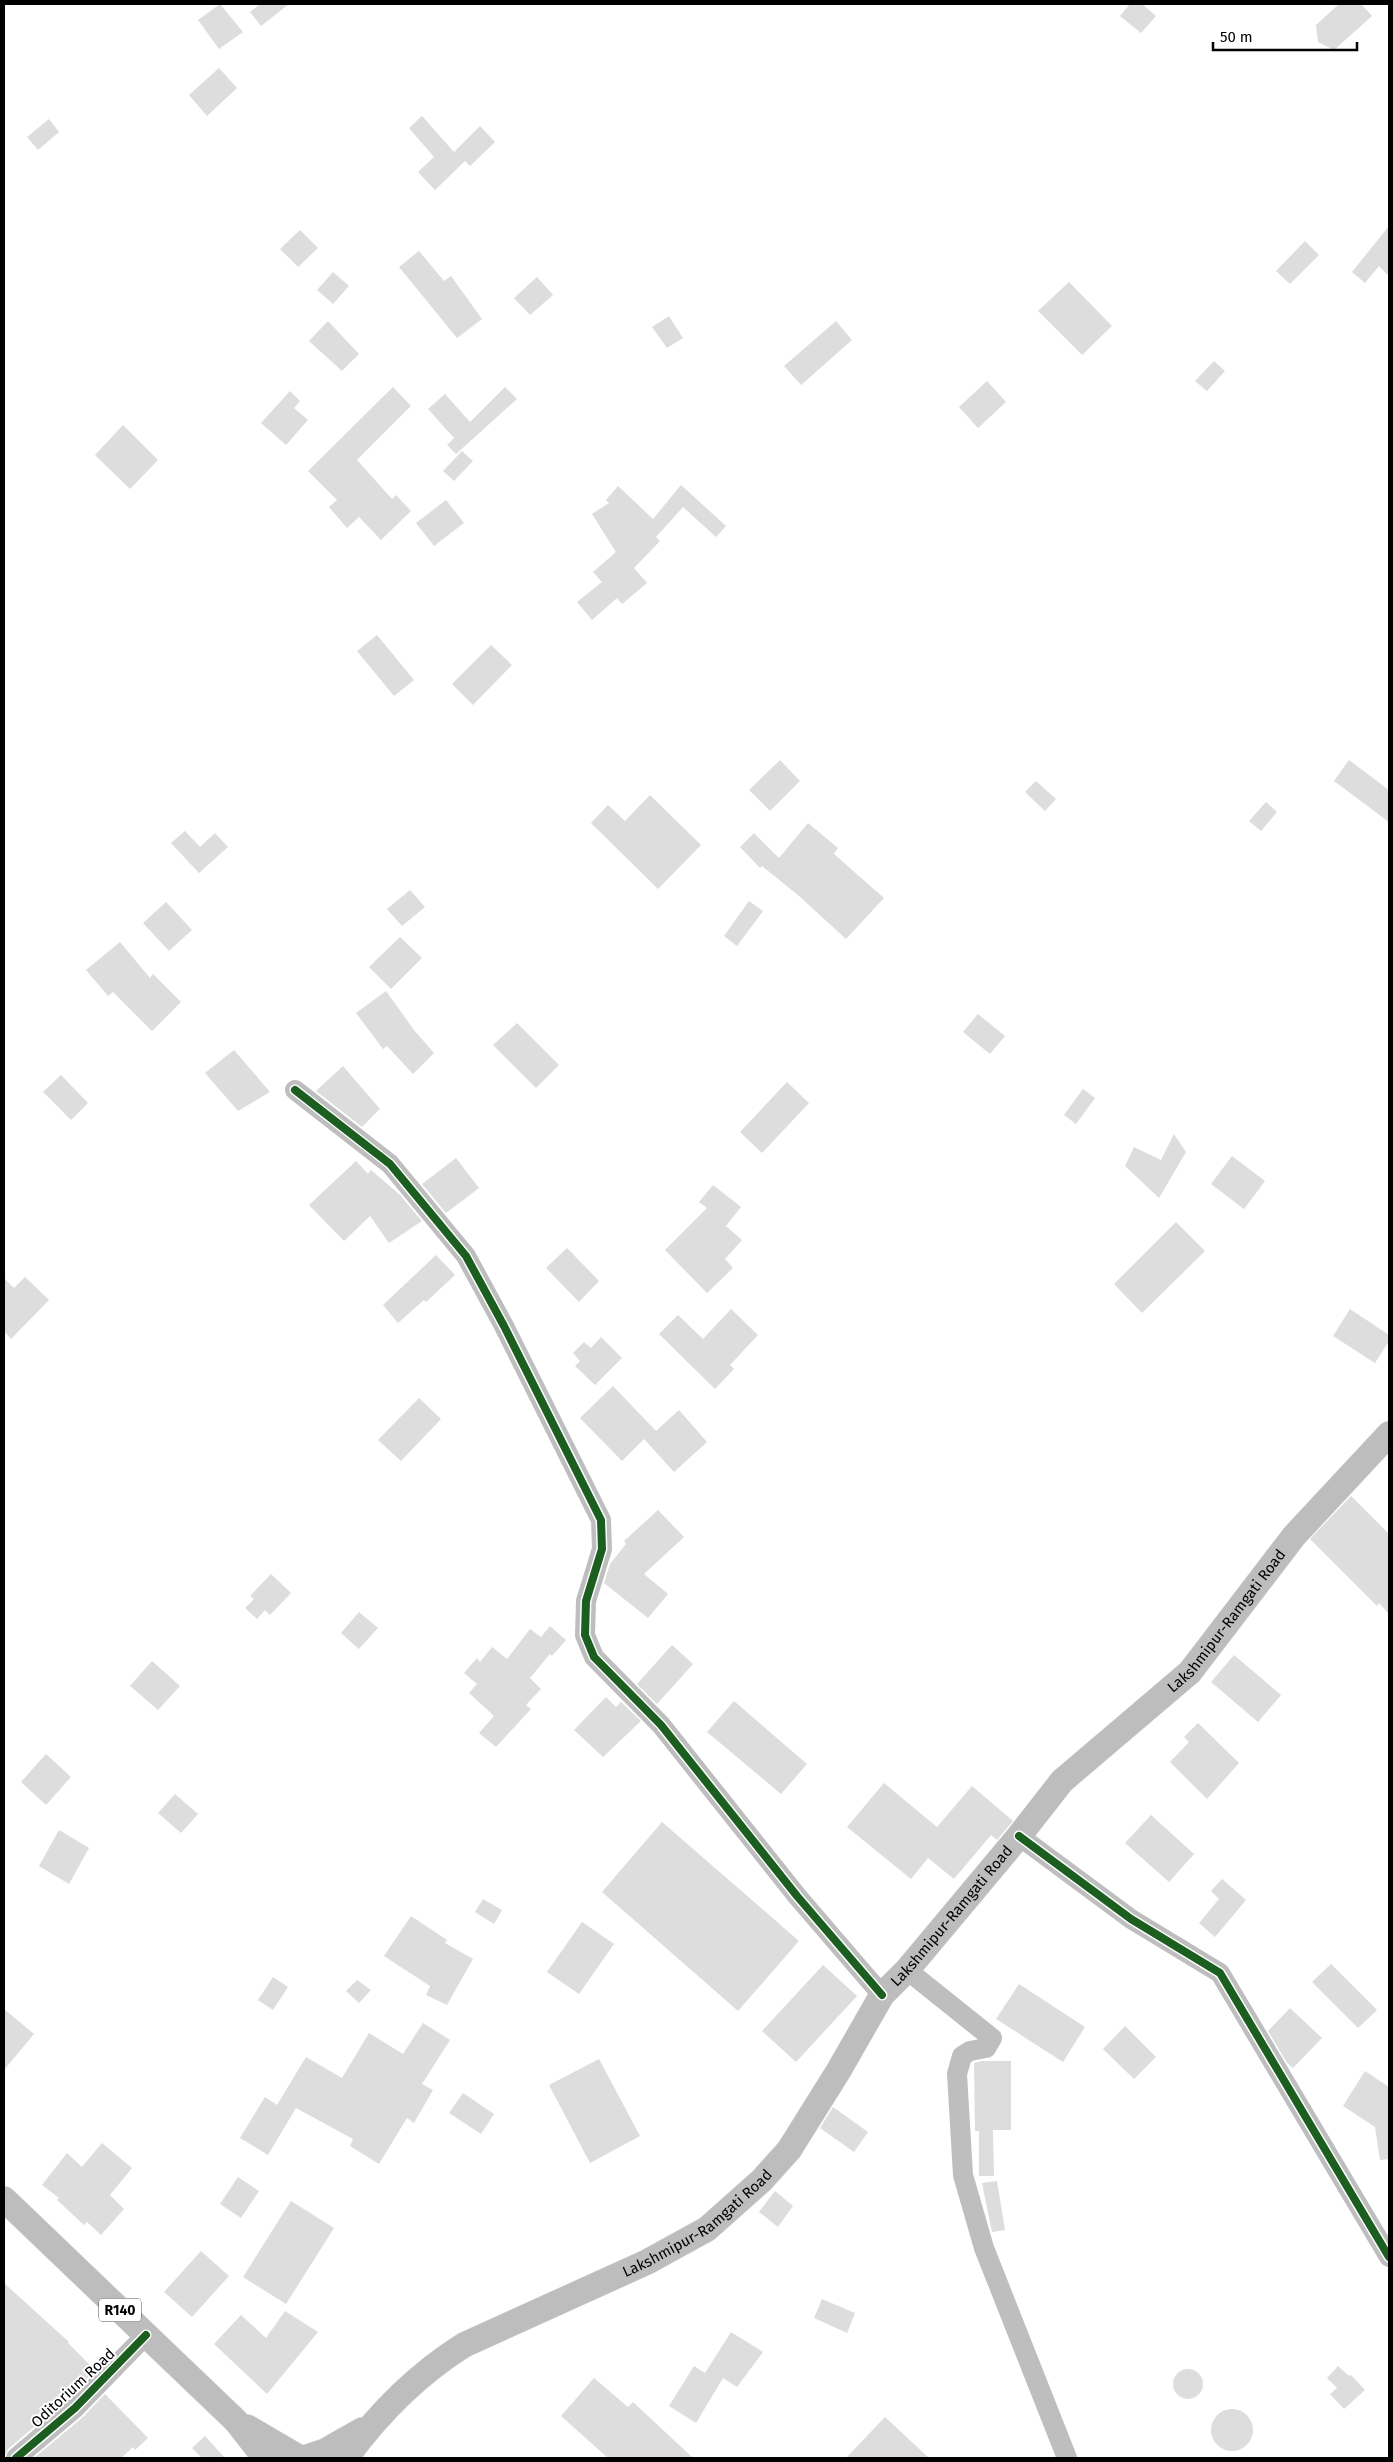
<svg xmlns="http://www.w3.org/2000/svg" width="1393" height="2462" viewBox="0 0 1393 2462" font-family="'Fira Sans',sans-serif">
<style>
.building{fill:#ddd}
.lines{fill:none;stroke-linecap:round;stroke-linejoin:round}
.major-casing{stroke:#dbdbdb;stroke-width:26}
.minor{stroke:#bebebe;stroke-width:20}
.major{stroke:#bdbdbd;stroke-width:25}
.cycleway-casing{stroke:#fff;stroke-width:11}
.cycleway{stroke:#1b5e20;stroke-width:8}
.labels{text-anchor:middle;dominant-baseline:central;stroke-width:4;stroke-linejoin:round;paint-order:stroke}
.shield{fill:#fff;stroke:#4c4c4c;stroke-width:1}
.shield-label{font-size:14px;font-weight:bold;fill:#000}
.street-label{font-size:15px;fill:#000;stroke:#fff}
</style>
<rect width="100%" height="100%" fill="#fff"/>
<g class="building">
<polygon points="220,4 243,32 219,49 198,20"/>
<polygon points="260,4 289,4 261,26 250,12"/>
<polygon points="1130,4 1142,4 1156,16 1141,33 1120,16"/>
<polygon points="1339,4 1361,4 1372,16 1334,50 1318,42 1316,25"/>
<polygon points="219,68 237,88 207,116 189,95"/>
<polygon points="422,116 454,152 480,126 495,142 470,166 465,161 435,190 418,172 434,157 409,128"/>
<polygon points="49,119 59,132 38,150 27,137"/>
<polygon points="1389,226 1389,276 1379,266 1365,283 1352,272"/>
<polygon points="300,230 318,248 298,267 280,249"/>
<polygon points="1305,241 1319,255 1290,284 1276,271"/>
<polygon points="419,251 444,281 451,276 482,319 457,338 399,267"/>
<polygon points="333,272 349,286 333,304 317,290"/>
<polygon points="537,277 553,295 530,315 514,298"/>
<polygon points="1069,282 1112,326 1082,355 1038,311"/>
<polygon points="669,316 683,338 667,348 652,327"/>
<polygon points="328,321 359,354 342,371 309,341"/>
<polygon points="836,321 852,340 801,385 784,366"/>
<polygon points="1214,361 1225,371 1207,391 1195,381"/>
<polygon points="987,381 1006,402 978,428 959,407"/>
<polygon points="393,387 411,406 357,460 392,499 396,495 411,511 381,540 359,517 347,528 329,507 337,500 308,471"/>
<polygon points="505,387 517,399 456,454 447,445 454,438 428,409 445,394 470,422"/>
<polygon points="290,391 300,401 294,408 308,420 286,445 261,423"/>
<polygon points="123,425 158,460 130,489 95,455"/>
<polygon points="462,451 473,461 454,481 443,471"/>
<polygon points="681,485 726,526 716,537 683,507 656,537 660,541 634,568 647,583 622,604 617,598 592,620 577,602 602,582 593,572 616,552 592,514 609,503 606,500 618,486 653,519"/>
<polygon points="446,500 464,523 434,546 416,523"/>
<polygon points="377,635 414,680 394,696 357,651"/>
<polygon points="491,645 512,665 473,705 452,684"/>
<polygon points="780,760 800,781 770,811 749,790"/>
<polygon points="1349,760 1389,790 1389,822 1334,781"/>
<polygon points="1036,781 1056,799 1045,811 1025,792"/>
<polygon points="650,795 701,845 658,889 591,823 608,805 625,821"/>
<polygon points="1266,802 1277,812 1261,831 1249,821"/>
<polygon points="808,823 838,848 834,854 884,898 846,939 799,896 762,866 760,868 740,847 754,833 779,858"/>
<polygon points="185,831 200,847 215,833 228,847 199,873 171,843"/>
<polygon points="410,890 425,907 402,926 387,909"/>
<polygon points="749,901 763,911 737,946 724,936"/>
<polygon points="166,902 192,930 169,951 143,923"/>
<polygon points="400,937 422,958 391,989 369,967"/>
<polygon points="120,942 150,978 153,974 181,1002 152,1031 113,992 108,996 86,970"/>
<polygon points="386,991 414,1030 434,1053 413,1074 387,1046 383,1049 356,1013"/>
<polygon points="978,1014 1005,1036 990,1054 963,1032"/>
<polygon points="517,1023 559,1065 536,1088 493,1045"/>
<polygon points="234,1050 270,1092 238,1111 205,1073"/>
<polygon points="343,1066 380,1109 362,1127 316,1091"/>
<polygon points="61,1075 88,1103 71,1120 43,1092"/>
<polygon points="787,1082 809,1103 762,1153 740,1132"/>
<polygon points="1083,1089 1095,1098 1076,1124 1064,1115"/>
<polygon points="1174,1134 1186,1152 1159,1198 1125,1166 1134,1147 1161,1160"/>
<polygon points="1232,1156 1265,1181 1244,1209 1211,1184"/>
<polygon points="456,1158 479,1188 446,1213 422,1184"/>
<polygon points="356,1161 368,1174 371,1170 400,1195 422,1221 389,1243 370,1216 344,1241 309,1205"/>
<polygon points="713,1185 741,1207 726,1226 742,1240 725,1259 733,1268 707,1293 665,1250 707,1208 699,1202"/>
<polygon points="1176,1222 1205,1251 1142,1313 1114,1284"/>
<polygon points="567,1248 599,1281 579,1302 546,1268"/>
<polygon points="436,1255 455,1275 426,1302 424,1300 398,1323 383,1305"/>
<polygon points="25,1277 49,1300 11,1339 4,1331 4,1278 14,1288"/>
<polygon points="731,1309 758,1335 730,1365 734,1369 715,1389 659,1334 678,1315 703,1339"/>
<polygon points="1350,1309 1389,1335 1389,1341 1375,1363 1333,1336"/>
<polygon points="601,1337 622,1358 595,1385 575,1366 580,1361 573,1353 584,1342 591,1348"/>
<polygon points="613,1386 656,1431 679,1410 707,1442 674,1472 644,1439 622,1461 580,1418"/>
<polygon points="419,1398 441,1419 401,1461 378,1440"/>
<polygon points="1351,1496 1389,1534 1389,1614 1379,1603 1377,1606 1310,1539"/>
<polygon points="658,1510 684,1537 644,1574 668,1594 648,1618 604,1583 610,1564 626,1544 624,1541"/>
<polygon points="271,1574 291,1593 270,1615 265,1610 257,1619 245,1608 254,1599 250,1596"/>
<polygon points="359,1612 378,1628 359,1649 341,1633"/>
<polygon points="550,1626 566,1640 552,1656 550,1654 530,1678 541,1689 526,1705 531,1709 496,1747 479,1733 494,1716 469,1693 477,1684 464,1673 477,1658 480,1662 492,1647 507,1659 530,1629 541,1637"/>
<polygon points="672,1645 693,1664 657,1704 637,1684"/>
<polygon points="1234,1655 1281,1695 1258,1722 1211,1682"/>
<polygon points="152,1661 180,1686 158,1710 130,1686"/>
<polygon points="606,1697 616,1707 621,1702 641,1721 603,1757 574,1730"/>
<polygon points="734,1701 807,1764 781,1794 707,1732"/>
<polygon points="1198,1723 1239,1763 1207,1799 1170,1762 1189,1742 1184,1737"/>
<polygon points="46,1754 71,1777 46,1805 21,1782"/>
<polygon points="884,1783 937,1827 972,1786 1013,1821 997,1840 991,1835 954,1879 928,1858 911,1879 847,1827"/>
<polygon points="175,1794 198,1814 181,1833 158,1813"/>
<polygon points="1151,1815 1194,1854 1169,1882 1125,1843"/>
<polygon points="662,1822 799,1941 738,2011 602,1892"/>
<polygon points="59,1830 89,1848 69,1884 39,1866"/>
<polygon points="1222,1879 1246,1900 1215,1937 1199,1923 1219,1899 1211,1891"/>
<polygon points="483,1899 502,1910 494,1924 475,1912"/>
<polygon points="411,1916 447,1940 445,1943 473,1959 447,2005 426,1995 430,1986 384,1956"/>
<polygon points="582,1922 614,1944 579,1994 547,1972"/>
<polygon points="1331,1964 1377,2010 1358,2028 1312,1982"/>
<polygon points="823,1965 857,1996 796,2062 762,2031"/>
<polygon points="273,1977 288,1987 273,2010 258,2000"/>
<polygon points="357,1980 371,1990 359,2003 346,1991"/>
<polygon points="1019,1984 1085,2027 1063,2062 996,2019"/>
<polygon points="1290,2008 1322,2038 1293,2068 1287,2063 1268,2031"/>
<polygon points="4,2009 34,2034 4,2070"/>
<polygon points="423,2023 450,2040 422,2084 433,2090 414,2123 407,2118 379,2164 350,2146 353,2139 296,2108 268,2155 240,2138 265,2097 277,2105 306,2057 342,2078 369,2033 403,2054"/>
<polygon points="1125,2026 1156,2057 1134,2079 1103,2049"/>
<polygon points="599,2059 640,2136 590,2163 549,2085"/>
<polygon points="982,2061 1011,2061 1011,2130 993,2130 994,2176 979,2176 979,2131 975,2131 974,2063"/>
<polygon points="1365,2071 1389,2087 1389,2159 1380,2160 1375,2127 1343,2106"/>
<polygon points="463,2093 494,2114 481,2134 449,2113"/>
<polygon points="833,2107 868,2132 854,2152 820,2128"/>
<polygon points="102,2143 132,2168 110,2195 124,2209 101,2235 87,2222 84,2225 57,2200 59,2198 42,2185 67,2153 82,2167"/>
<polygon points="238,2177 259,2191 241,2218 220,2204"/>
<polygon points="997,2181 1005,2230 992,2232 982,2183"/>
<polygon points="775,2191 793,2206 778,2227 759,2212"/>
<polygon points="291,2201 334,2228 286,2304 243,2277"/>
<polygon points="201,2251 229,2276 192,2317 164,2292"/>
<polygon points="4,2283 69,2342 68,2343 95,2370 67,2399 8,2449 4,2458"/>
<polygon points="822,2299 855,2313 847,2333 814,2318"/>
<polygon points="285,2311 318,2332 267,2394 214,2344 241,2315 266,2338"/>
<polygon points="731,2332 763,2352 737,2387 723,2378 696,2423 669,2406 694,2366 705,2373"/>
<polygon points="1338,2366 1349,2376 1351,2375 1365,2390 1344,2409 1330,2394 1337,2388 1327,2378"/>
<circle cx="1188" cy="2384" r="15"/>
<polygon points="594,2378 628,2407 633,2402 693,2458 608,2458 561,2416"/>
<polygon points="105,2394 148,2438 135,2450 133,2447 121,2458 34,2458 83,2417"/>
<circle cx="1232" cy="2430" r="21"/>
<polygon points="885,2417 929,2458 846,2458"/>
<polygon points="205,2436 225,2458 202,2458 192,2448"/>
</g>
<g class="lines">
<g class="major-casing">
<g id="major">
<polyline points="4,2199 236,2421 265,2458"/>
<polyline points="247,2427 300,2458"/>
<polyline points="304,2458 325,2451 362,2430"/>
<path id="s1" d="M 346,2458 C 378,2414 418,2374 464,2345 L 647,2262 L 707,2229 L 762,2180 L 789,2150 L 839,2070 L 882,1995 L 907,1970 L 1019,1836 L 1062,1781 L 1190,1672 L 1294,1536 L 1389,1434"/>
</g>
</g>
<g class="minor">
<polyline points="295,1090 390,1164 466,1256 504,1326 601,1520 602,1549 586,1601 585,1635 594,1657 661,1725 797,1896 882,1995"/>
<polyline points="1019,1836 1131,1919 1220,1973 1389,2257"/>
<polyline points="907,1970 992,2038 986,2048 970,2051 962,2056 957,2074 963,2175 984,2248 1067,2458"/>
<polyline points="16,2458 75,2408 146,2335"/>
</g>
<use href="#major" class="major"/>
<g class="cycleway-casing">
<g id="cycleway">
<polyline points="295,1090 390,1164 466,1256 504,1326 601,1520 602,1549 586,1601 585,1635 594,1657 661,1725 797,1896 882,1995"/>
<polyline points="1019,1836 1131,1919 1220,1973 1389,2257"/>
<polyline points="16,2458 75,2408 146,2335"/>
</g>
</g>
<use href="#cycleway" class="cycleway"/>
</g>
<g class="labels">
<rect class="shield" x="99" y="2298.5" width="42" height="23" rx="4"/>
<g class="shield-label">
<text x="120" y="2310">R140</text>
</g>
<g class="street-label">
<text stroke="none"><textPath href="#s1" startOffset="1239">Lakshmipur-Ramgati Road</textPath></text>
<text stroke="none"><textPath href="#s1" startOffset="834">Lakshmipur-Ramgati Road</textPath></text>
<text stroke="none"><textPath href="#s1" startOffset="429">Lakshmipur-Ramgati Road</textPath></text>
<text transform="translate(73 2388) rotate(-43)">Oditorium Road</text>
</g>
</g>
<rect width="1393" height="2462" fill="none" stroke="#000000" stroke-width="10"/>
<path d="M1213 42v8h144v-8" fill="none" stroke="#000000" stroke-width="2.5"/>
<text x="1220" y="42" font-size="15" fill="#000000" stroke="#ffffff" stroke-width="4" paint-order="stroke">50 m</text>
</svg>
